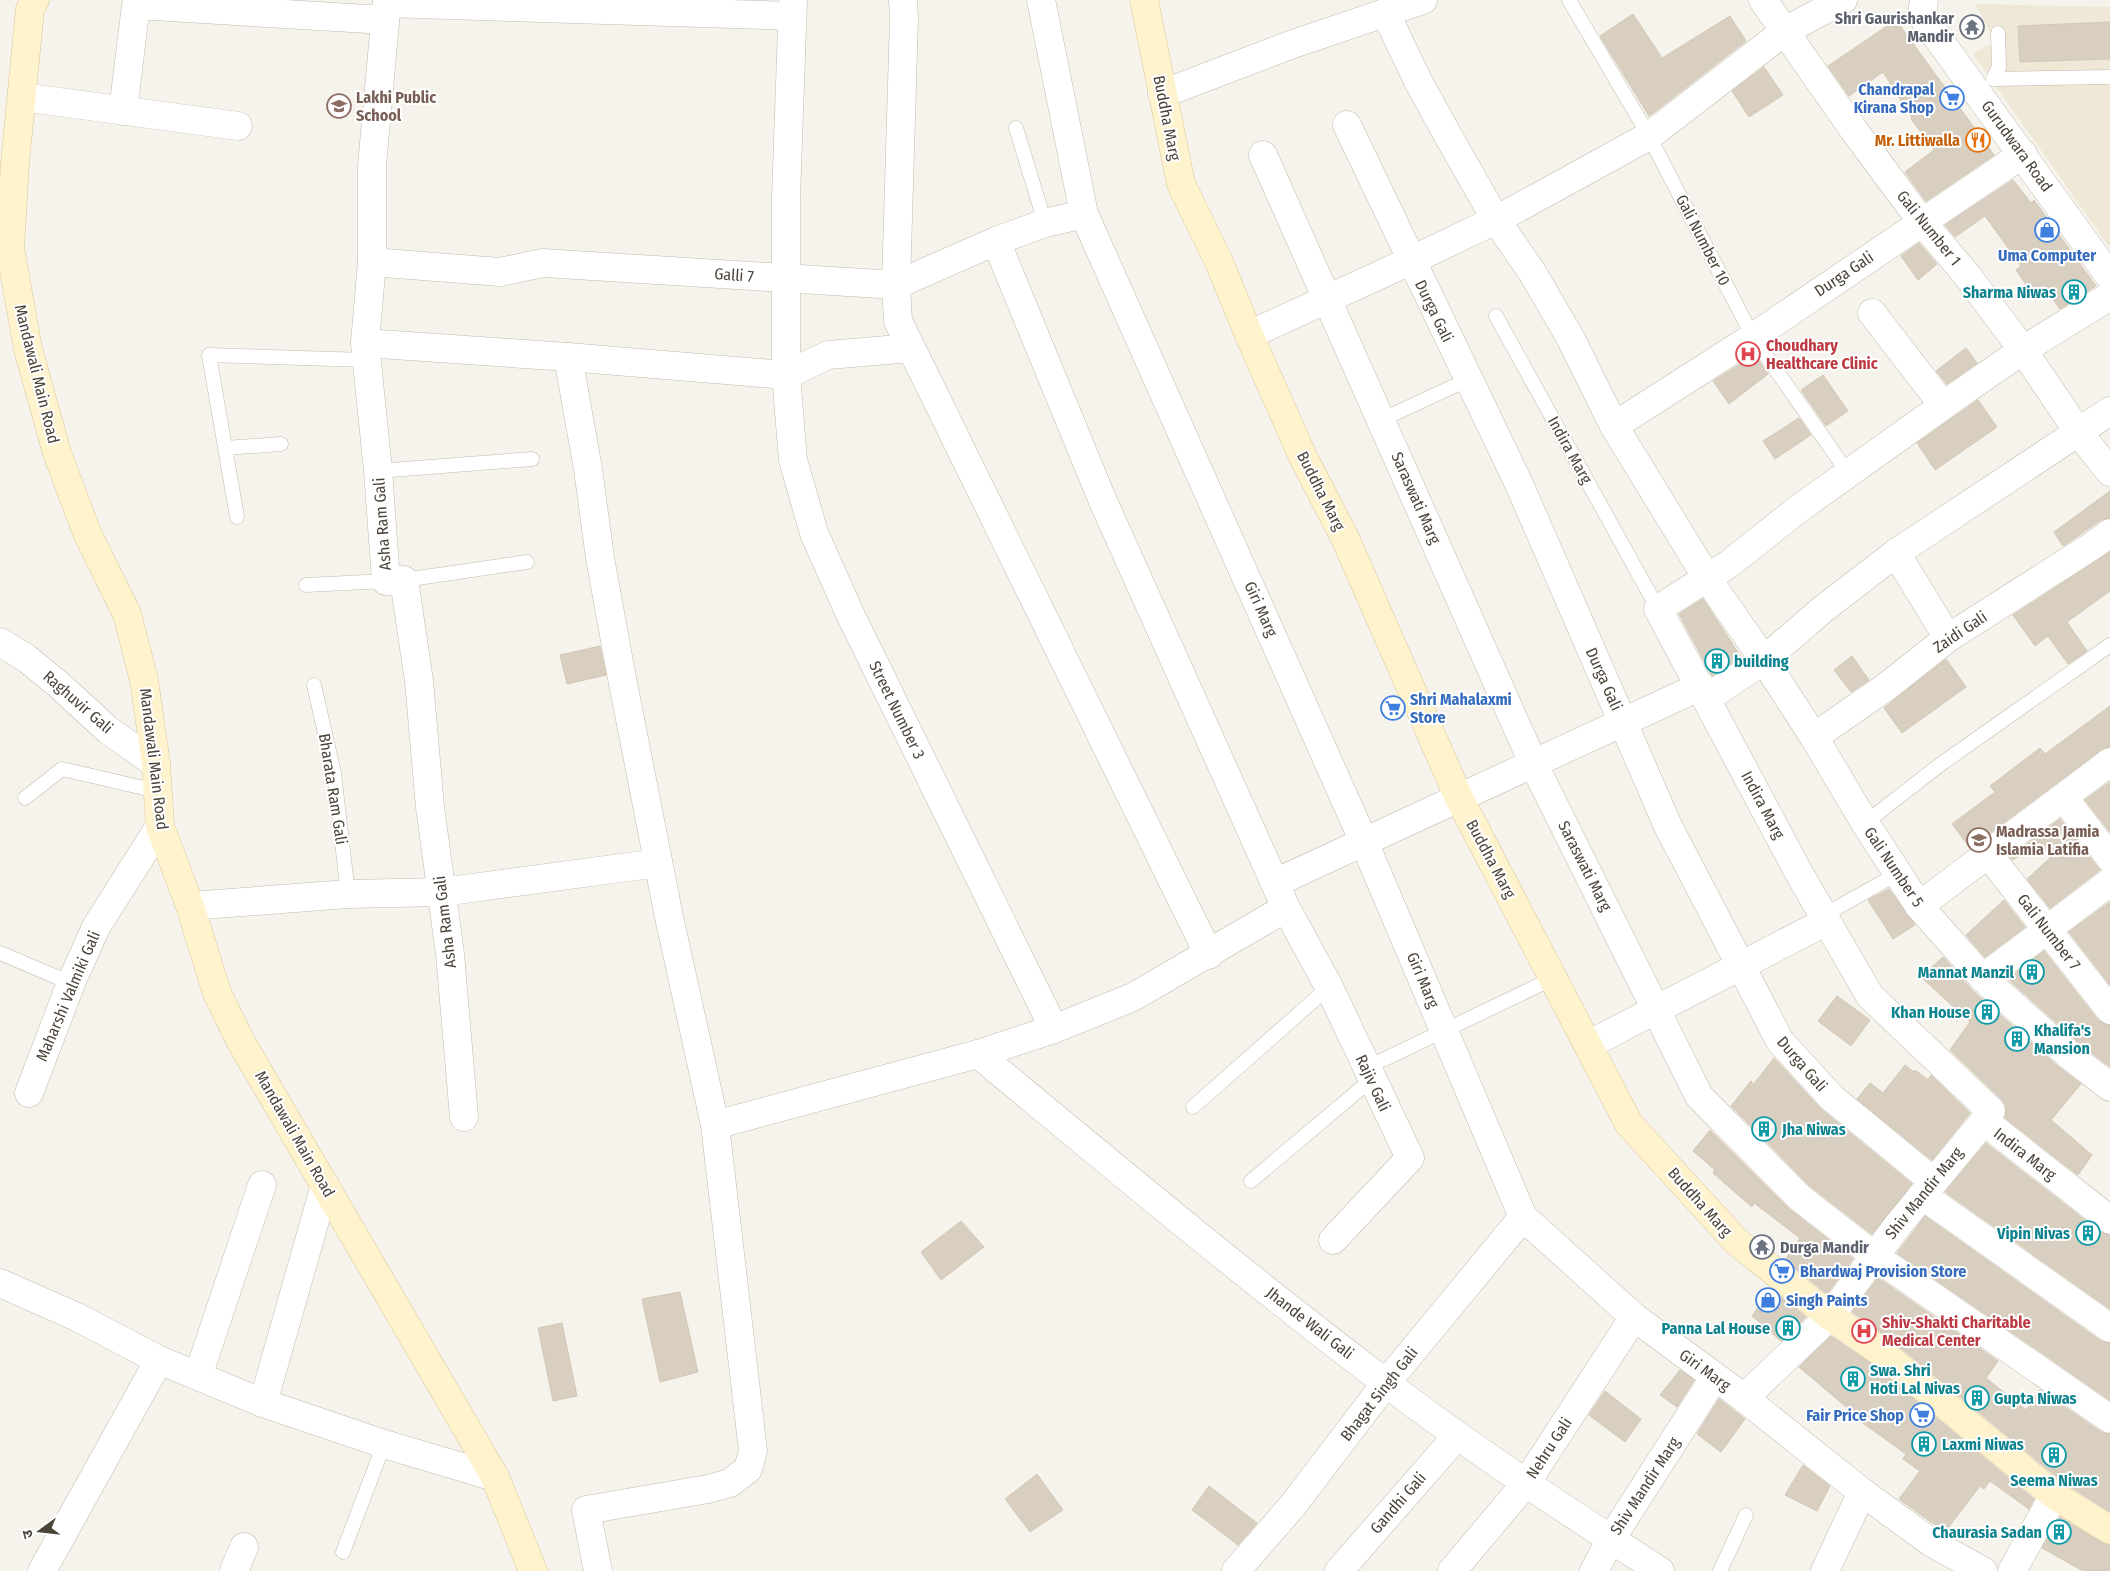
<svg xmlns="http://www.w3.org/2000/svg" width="2110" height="1571" viewBox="0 0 2110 1571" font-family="'Fira Sans Condensed','Noto Sans Devanagari',sans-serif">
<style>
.education{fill:#efe8d6}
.building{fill:#d8cfc1;stroke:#d3c7b4}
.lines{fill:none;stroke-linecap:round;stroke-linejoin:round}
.lane-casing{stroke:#c2bbae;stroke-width:15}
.street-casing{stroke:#c2bbae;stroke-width:29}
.secondary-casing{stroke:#d6c79b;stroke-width:29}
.lane{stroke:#fff;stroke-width:14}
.street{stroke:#fff;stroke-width:28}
.secondary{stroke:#fff3cd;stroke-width:28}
.labels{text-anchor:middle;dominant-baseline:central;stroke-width:4;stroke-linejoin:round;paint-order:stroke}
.worship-label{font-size:16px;font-weight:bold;fill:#5b616d;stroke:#fff;text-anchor:end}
.shop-label{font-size:16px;font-weight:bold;fill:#366cbe;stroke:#fff;text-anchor:start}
.education-label{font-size:16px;font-weight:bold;fill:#785e54;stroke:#fff;text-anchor:start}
.street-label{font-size:16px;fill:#4b4439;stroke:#fff}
.food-label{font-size:16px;font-weight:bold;fill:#c56008;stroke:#fff;text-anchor:end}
.culture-label{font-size:16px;font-weight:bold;fill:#0d838f;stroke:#fff;text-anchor:end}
.health-label{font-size:16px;font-weight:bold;fill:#be3a42;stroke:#fff;text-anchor:start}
</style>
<rect width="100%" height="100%" fill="#f6f3ec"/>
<polygon class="education" points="1975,4 2110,7 2110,248 1973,54 1995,41"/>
<g class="building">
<polygon points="1633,14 1662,58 1730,16 1746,41 1649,116 1600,36"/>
<polygon points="1896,20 1994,155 1926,201 1905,172 1934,150 1911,119 1912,118 1883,72 1849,96 1828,66"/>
<polygon points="2110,22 2110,59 2020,62 2018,26"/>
<polygon points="1764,67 1783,95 1749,117 1732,91"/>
<polygon points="2013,180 2031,203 2034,200 2096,286 2060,309 2043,285 2032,293 2016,270 2021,266 1985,216 1955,237 1945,225"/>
<polygon points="1919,243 1937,264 1918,280 1901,256"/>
<polygon points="1966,348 1977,363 1947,384 1936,371"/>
<polygon points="1755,355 1768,374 1729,404 1713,381"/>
<polygon points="1823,375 1848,411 1826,426 1801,390"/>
<polygon points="1978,400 1997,427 1935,470 1917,443"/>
<polygon points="1799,418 1811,435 1775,459 1763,441"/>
<polygon points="2110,491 2110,518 2101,520 2063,546 2054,532"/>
<polygon points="2110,552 2110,591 2067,622 2087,651 2068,664 2048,636 2035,646 2013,615"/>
<polygon points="1703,599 1741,657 1712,676 1679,614"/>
<polygon points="600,646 606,675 567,684 560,655"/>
<polygon points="1852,656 1869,680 1851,692 1834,670"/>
<polygon points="1946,659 1966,687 1902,733 1884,708"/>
<polygon points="2110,706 2110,747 2101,750 1970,848 1952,824 1995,792 1990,786 2040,748 2045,754"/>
<polygon points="2110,782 2110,832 2085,800"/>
<polygon points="2060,819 2100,870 2050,908 2027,879 2051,857 2040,842 2013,860 2010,857"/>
<polygon points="1889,889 1915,925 1893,939 1868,900"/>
<polygon points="2004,900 2025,927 1985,957 1966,935"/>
<polygon points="2110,902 2110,985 2069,932"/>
<polygon points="2044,951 2098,1020 2104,1024 2110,1025 2110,1067 2080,1044 2008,979"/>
<polygon points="1943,957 1972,990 2060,1068 2081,1084 2051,1120 2092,1155 2078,1175 2005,1118 2006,1106 2002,1100 1950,1050 1970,1022 1921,977"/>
<polygon points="1837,996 1870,1020 1851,1046 1818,1021"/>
<polygon points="1774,1058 1822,1110 1912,1184 1872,1234 1810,1186 1731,1106 1751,1081 1753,1085"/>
<polygon points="1905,1065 1914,1072 1915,1070 1928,1080 1931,1075 1970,1113 1932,1160 1857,1099 1870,1083 1883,1093"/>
<polygon points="1710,1130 1789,1209 1853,1259 1827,1294 1785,1260 1800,1238 1754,1203 1752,1207 1713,1173 1715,1170 1693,1151"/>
<polygon points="1986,1143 2100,1232 2110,1235 2110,1309 1945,1192"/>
<polygon points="1925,1216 2101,1341 2110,1343 2110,1400 1897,1253"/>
<polygon points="961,1221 984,1247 941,1280 921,1252"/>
<polygon points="1878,1278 1998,1361 1986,1378 2026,1410 2040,1390 2101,1432 2110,1434 2110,1512 2063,1482 1891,1340 1852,1312"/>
<polygon points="1771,1289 1806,1317 1781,1341 1752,1316"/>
<polygon points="680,1292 698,1372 660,1382 642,1299"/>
<polygon points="562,1323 577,1396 553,1401 538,1328"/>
<polygon points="1831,1336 1872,1364 2034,1499 2029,1509 1990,1481 1984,1489 1980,1486 1945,1532 1899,1499 1920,1471 1903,1459 1906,1454 1857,1419 1858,1417 1799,1367"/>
<polygon points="1680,1370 1694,1380 1677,1407 1660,1395"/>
<polygon points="1605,1391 1641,1419 1625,1442 1589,1415"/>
<polygon points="1719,1399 1745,1419 1721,1452 1697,1434"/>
<polygon points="1803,1465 1830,1486 1817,1511 1785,1495"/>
<polygon points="1037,1474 1063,1510 1030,1532 1005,1499"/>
<polygon points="1209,1486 1257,1523 1238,1545 1192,1510"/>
<polygon points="2060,1517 2102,1543 2110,1546 2110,1571 2083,1571 2042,1548"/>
</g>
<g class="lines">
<g class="lane-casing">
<g id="lane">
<polyline points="1569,0 1649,136 1753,337 1848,473"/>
<polyline points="1998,33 1999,67 1993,79 2110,77"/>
<polyline points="1016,128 1045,223"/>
<polyline points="1496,316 1658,609"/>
<polyline points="1381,420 1467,380"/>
<polyline points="225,448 281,444"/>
<polyline points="378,471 532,459"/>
<polyline points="237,517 209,355 367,360"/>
<polyline points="404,580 527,562"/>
<polyline points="306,585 386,581"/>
<polyline points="314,685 334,773 348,894"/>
<polyline points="25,798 62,769 157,791"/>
<polyline points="1865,823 1941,764 2110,645"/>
<polyline points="1824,915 1897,874"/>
<polyline points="0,953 71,983"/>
<polyline points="1366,1068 1554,978"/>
<polyline points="1193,1107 1329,987"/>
<polyline points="1251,1181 1371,1080"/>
<polyline points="343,1552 384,1444"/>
<polyline points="1720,1571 1746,1515"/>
</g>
</g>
<g class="street-casing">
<g id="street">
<polyline points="387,0 372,166 372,262 365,343 378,471 386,581 404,580 419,681 430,807 450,954 464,1117"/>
<polyline points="793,0 786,197 786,375 793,460 814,533 850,614 1054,1029"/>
<polyline points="903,0 904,18 896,285 898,321 1209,955"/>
<polyline points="1041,0 1084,214 1364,842 1523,1217 1634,1317 1744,1398 1862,1492 1932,1543 1983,1571"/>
<polyline points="1763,0 1853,129 1922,222 1966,274 2023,350 2079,433 2110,472"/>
<polyline points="1924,0 1922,16 2110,277"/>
<polyline points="387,3 792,16"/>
<polyline points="1386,14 1418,81 1451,141 1496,220 1532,272 1571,339 1614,426 1707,578 1764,660 1814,737 1865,823 1919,906 1983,978 2070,1056 2110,1087"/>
<polyline points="1162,94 1293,44 1423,0"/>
<polyline points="22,97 238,126"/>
<polyline points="123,111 136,5 385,20"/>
<polyline points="1347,125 1519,484 1668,826 1780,1041 1832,1098 1933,1181"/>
<polyline points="1263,155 1533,763 1699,1096 1800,1198 1880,1260 2110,1419"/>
<polyline points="372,262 500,272 543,263 896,285 996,241 1045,223 1084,214"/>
<polyline points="2110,296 2023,350 1958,395 1797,510 1729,564 1658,609 1800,875 1870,996 1991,1111 1984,1121 1989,1125 2110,1220"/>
<polyline points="1872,313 1943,405"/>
<polyline points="1249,335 1410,261 1496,220 1649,136 1785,31 1843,0"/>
<polyline points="365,343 568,357 786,375 828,355 911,348"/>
<polyline points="568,357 588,469 600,558 621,673 669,917 715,1125 753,1451 748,1469 730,1483 708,1489 586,1510 598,1571"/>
<polyline points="1614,426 1753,337 2023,154"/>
<polyline points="1896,553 1948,638"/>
<polyline points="0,642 26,658 58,684 108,730 156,764"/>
<polyline points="1707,698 1764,660 1823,609 1896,553 2110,411"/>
<polyline points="1814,737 1886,687 1948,638 2092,546 2110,533"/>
<polyline points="2064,798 2110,858"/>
<polyline points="1988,854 2110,1010"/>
<polyline points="1275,883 1701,686"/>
<polyline points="190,906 348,894 442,892 658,863"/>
<polyline points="1919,906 2110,762"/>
<polyline points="1286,908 1329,987 1410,1158 1333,1240"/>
<polyline points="1983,978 2110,882"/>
<polyline points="1588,1045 1827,921"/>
<path d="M 978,1054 C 1112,1165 1247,1278 1386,1383 C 1474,1450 1567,1511 1660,1571"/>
<polyline points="29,1093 71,983 96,927 160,826"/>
<polyline points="715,1125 978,1054 1054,1029 1133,997 1286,908 1102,499 996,241"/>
<polyline points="1922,1195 2110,1328"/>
<polyline points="0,1283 77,1317 159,1360 263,1403 384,1444 495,1477"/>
<polyline points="198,1376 262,1185"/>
<polyline points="1744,1398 1830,1316 1898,1225 1984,1121"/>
<polyline points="263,1403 325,1185"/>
<polyline points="42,1571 159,1360"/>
<polyline points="234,1571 244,1547"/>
<polyline points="1236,1571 1293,1505 1386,1383 1523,1217"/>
<polyline points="1339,1571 1457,1436"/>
<polyline points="1452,1571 1526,1483 1634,1317"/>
<polyline points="1594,1571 1611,1539 1714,1378"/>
<polyline points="1825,1571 1862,1492"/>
<polyline points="2012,1571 2054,1495"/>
</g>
</g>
<g class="secondary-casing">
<g id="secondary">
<polyline points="35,0 30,9 15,163 10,248 28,349 57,453 87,533 127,614 144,680 156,764 160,826 190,906 217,993 241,1042 495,1477 533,1571"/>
<polyline points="1144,0 1181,184 1219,262 1249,335 1303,457 1345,538 1459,798 1629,1124 1737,1242 1830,1316 1881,1352 2054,1495 2110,1530"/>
</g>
</g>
<use href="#lane" class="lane"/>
<use href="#street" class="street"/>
<use href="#secondary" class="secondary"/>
</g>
<defs>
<g id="temple-ring" transform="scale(1.25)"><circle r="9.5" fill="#fff" stroke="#6b7280" stroke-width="1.5"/><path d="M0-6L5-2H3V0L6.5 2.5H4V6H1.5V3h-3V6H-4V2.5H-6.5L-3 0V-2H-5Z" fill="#6b7280"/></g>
<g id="supermarket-ring" transform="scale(1.25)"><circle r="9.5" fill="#fff" stroke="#3f7fe0" stroke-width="1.5"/><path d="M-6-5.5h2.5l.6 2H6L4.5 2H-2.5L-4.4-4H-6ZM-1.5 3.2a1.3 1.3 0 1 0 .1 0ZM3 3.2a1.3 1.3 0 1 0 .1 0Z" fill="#3f7fe0"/></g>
<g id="school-ring" transform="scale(1.25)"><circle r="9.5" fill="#fff" stroke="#8d6e63" stroke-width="1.5"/><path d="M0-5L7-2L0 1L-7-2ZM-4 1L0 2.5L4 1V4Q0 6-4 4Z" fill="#8d6e63"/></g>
<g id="restaurant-ring" transform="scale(1.25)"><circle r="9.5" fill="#fff" stroke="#e8710a" stroke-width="1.5"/><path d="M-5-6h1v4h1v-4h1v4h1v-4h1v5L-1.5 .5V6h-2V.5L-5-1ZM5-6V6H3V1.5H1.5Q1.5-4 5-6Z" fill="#e8710a"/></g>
<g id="shop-ring" transform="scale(1.25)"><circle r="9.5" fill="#fff" stroke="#3f7fe0" stroke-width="1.5"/><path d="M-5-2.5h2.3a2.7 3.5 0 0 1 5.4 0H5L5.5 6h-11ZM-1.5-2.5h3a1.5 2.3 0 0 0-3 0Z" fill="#3f7fe0"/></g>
<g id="building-ring" transform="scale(1.25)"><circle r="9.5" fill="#fff" stroke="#0f9aa8" stroke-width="1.5"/><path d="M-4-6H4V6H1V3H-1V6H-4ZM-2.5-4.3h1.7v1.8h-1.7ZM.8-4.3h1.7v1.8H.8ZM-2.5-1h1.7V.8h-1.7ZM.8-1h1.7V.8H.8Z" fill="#0f9aa8"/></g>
<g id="hospital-ring" transform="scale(1.25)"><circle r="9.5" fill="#fff" stroke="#e0444e" stroke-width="1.5"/><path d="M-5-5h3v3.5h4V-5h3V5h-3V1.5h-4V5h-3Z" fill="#e0444e"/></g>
</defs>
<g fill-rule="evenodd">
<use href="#temple-ring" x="1972" y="27"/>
<use href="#supermarket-ring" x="1952" y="98"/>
<use href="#school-ring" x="339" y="106"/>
<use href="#restaurant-ring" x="1978" y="140"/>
<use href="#shop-ring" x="2047" y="230"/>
<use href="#building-ring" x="2074" y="292"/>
<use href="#hospital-ring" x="1748" y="354"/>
<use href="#building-ring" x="1717" y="661"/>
<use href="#supermarket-ring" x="1393" y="708"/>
<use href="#school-ring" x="1979" y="840"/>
<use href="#building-ring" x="2032" y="972"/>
<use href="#building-ring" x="1987" y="1012"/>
<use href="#building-ring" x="2017" y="1039"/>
<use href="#building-ring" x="1764" y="1129"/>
<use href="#building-ring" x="2088" y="1233"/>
<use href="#temple-ring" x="1762" y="1247"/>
<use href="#supermarket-ring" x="1782" y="1271"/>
<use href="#shop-ring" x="1768" y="1300"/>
<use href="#building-ring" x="1788" y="1328"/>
<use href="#hospital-ring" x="1864" y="1331"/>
<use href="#building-ring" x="1853" y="1379"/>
<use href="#building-ring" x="1977" y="1398"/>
<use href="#supermarket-ring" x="1922" y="1415"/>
<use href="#building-ring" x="1924" y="1444"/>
<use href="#building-ring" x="2054" y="1455"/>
<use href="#building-ring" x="2059" y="1532"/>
</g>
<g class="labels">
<g class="worship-label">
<text x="1954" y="18">Shri Gaurishankar<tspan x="1954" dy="18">Mandir</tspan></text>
<text x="1780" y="1247" text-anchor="start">Durga Mandir</text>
</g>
<g class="shop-label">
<text x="1934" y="89" text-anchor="end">Chandrapal<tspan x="1934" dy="18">Kirana Shop</tspan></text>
<text x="2047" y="255" text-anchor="middle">Uma Computer</text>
<text x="1410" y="699">Shri Mahalaxmi<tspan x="1410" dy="18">Store</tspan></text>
<text x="1800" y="1271">Bhardwaj Provision Store</text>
<text x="1786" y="1300">Singh Paints</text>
<text x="1904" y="1415" text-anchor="end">Fair Price Shop</text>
</g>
<g class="education-label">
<text x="356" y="97">Lakhi Public<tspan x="356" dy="18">School</tspan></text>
<text x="1996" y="831">Madrassa Jamia<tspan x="1996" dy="18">Islamia Latifia</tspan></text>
</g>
<g class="street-label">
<text transform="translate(1167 118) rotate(79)">Buddha Marg</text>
<text transform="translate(2017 146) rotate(54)">Gurudwara Road</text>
<text transform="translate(1929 228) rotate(51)">Gali Number 1</text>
<text transform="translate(1703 240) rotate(63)">Gali Number 10</text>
<text transform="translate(1844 274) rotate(-34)">Durga Gali</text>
<text transform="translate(734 275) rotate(4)">Galli 7</text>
<text transform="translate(1434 311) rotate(64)">Durga Gali</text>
<text transform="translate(37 374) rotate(76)">Mandawali Main Road</text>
<text transform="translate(1570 450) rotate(61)">Indira Marg</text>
<text transform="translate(1321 491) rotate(63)">Buddha Marg</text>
<text transform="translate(1416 498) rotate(66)">Saraswati Marg</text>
<text transform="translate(382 524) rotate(-94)">Asha Ram Gali</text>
<text transform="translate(1261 609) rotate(66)">Giri Marg</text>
<text transform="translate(1960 632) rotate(-34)">Zaidi Gali</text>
<text transform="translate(1604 679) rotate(66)">Durga Gali</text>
<text transform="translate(78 702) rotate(41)">Raghuvir Gali</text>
<text transform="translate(897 710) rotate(64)">Street Number 3</text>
<text transform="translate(154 759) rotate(83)">Mandawali Main Road</text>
<text transform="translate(333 789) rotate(81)">Bharata Ram Gali</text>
<text transform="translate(1763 805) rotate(62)">Indira Marg</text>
<text transform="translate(1491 859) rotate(62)">Buddha Marg</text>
<text transform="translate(1585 866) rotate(63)">Saraswati Marg</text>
<text transform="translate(1894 867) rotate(56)">Gali Number 5</text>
<text transform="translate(445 922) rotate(-97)">Asha Ram Gali</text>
<text transform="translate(2049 932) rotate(52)">Gali Number 7</text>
<text transform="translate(1423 980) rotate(67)">Giri Marg</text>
<text transform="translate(68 996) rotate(-67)">Maharshi Valmiki Gali</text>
<text transform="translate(1802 1064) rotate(49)">Durga Gali</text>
<text transform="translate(1373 1083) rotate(65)">Rajiv Gali</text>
<text transform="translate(295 1134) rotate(60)">Mandawali Main Road</text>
<text transform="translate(2025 1154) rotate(38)">Indira Marg</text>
<text transform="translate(1924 1193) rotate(-51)">Shiv Mandir Marg</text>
<text transform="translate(1700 1202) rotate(48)">Buddha Marg</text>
<text transform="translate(1310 1323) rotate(38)">Jhande Wali Gali</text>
<text transform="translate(1705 1370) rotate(36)">Giri Marg</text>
<text transform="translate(1379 1394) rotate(-52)">Bhagat Singh Gali</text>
<text transform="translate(1549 1448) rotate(-57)">Nehru Gali</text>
<text transform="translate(1645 1486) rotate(-57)">Shiv Mandir Marg</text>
<text transform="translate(1398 1503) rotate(-49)">Gandhi Gali</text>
</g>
<g class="food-label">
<text x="1960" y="140">Mr. Littiwalla</text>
</g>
<g class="culture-label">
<text x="2056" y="292">Sharma Niwas</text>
<text x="1734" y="661" text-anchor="start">building</text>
<text x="2014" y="972">Mannat Manzil</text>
<text x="1970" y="1012">Khan House</text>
<text x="2034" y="1030" text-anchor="start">Khalifa's<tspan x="2034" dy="18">Mansion</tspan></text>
<text x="1782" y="1129" text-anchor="start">Jha Niwas</text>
<text x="2070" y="1233">Vipin Nivas</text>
<text x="1770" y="1328">Panna Lal House</text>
<text x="1870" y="1370" text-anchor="start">Swa. Shri<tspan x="1870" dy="18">Hoti Lal Nivas</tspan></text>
<text x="1994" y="1398" text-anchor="start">Gupta Niwas</text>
<text x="1942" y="1444" text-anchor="start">Laxmi Niwas</text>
<text x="2054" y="1480" text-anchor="middle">Seema Niwas</text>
<text x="2042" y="1532">Chaurasia Sadan</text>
</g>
<g class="health-label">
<text x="1766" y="345">Choudhary<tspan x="1766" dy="18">Healthcare Clinic</tspan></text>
<text x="1882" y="1322">Shiv-Shakti Charitable<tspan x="1882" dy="18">Medical Center</tspan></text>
</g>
</g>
<g transform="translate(40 1531) rotate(255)" stroke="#ffffff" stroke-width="4" paint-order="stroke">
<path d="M0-4L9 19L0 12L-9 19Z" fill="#4b4439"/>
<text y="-8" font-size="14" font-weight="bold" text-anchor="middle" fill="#4b4439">उ</text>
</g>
</svg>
